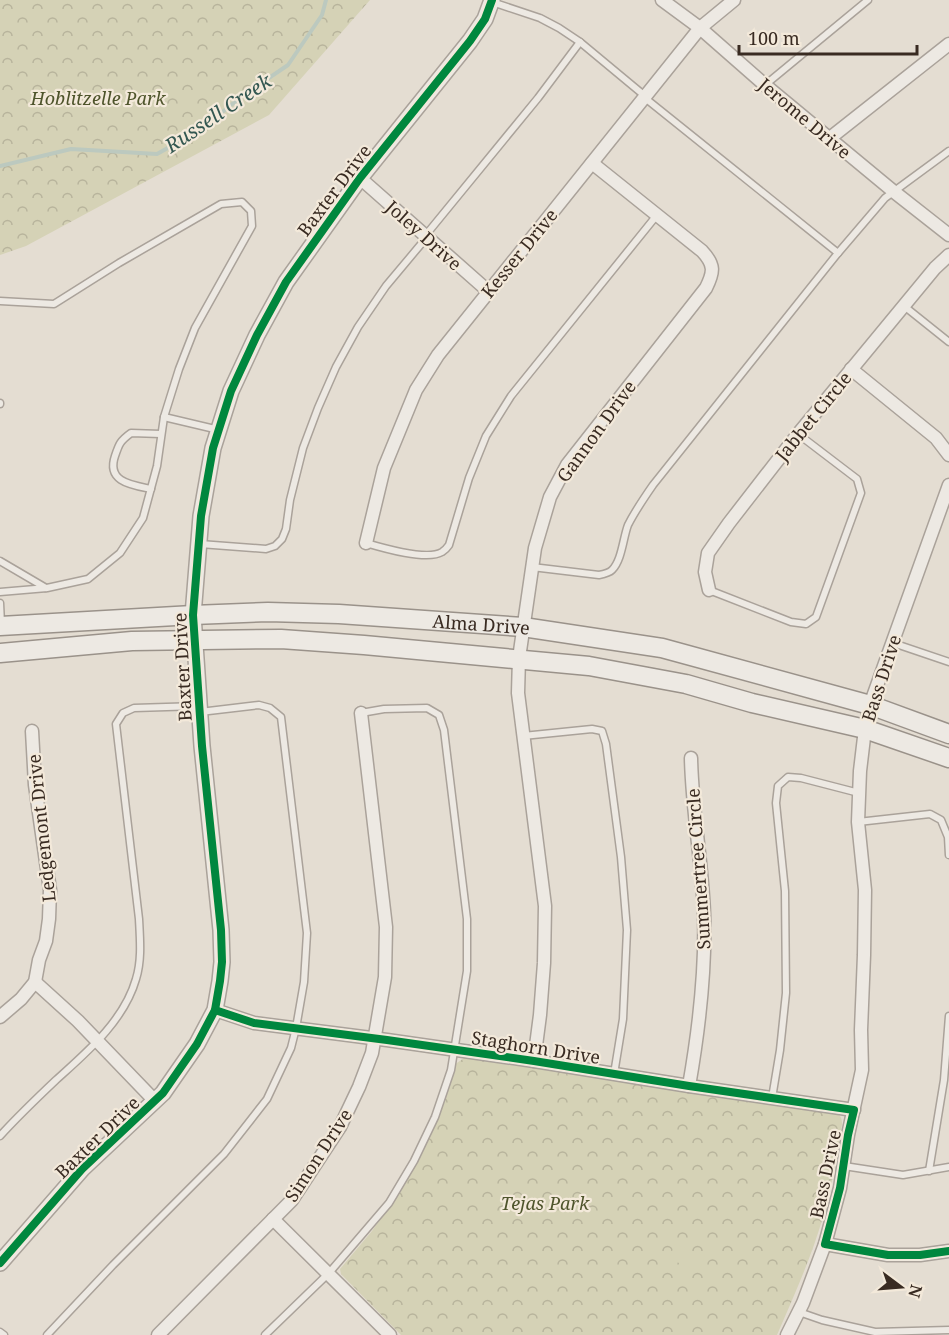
<svg xmlns="http://www.w3.org/2000/svg" width="949" height="1335" viewBox="0 0 949 1335" font-family="'Noto Serif',serif">
<style>
.forest{fill:url(#forest-crowns)}
.pitch{fill:#d5d2b6}
.lines{fill:none;stroke-linecap:round;stroke-linejoin:round}
.stream{stroke:#bcc9bf;stroke-width:4}
.service-casing{stroke:#aaa29a;stroke-width:9}
.minor-casing{stroke:#aaa29a;stroke-width:15}
.tertiary-casing{stroke:#aaa29a;stroke-width:18}
.secondary-casing{stroke:#9a928a;stroke-width:21}
.service{stroke:#ede9e3;stroke-width:6}
.minor{stroke:#ede9e3;stroke-width:12}
.tertiary{stroke:#ede9e3;stroke-width:15}
.secondary{stroke:#ede9e3;stroke-width:18}
.cycleway-casing{stroke:#f3e9da;stroke-width:11}
.cycleway{stroke:#00873e;stroke-width:8}
.labels{text-anchor:middle;dominant-baseline:central;stroke-width:4.5;stroke-linejoin:round;paint-order:stroke}
.park-label{font-size:18px;font-style:italic;fill:#4e542b;stroke:#f3e9da}
.street-label{font-size:18px;fill:#392b22;stroke:#f3e9da}
.water-label{font-size:20px;font-style:italic;fill:#335751;stroke:#f3e9da}
</style>
<defs>
<pattern id="forest-crowns" width="20" height="18" patternUnits="userSpaceOnUse" patternTransform="scale(1.5)"><rect width="20" height="18" fill="#d5d2b6"/><path d="M2 6a3 3 0 1 1 6 0M12 15a3 3 0 1 1 6 0" fill="none" stroke="#b8b49c"/></pattern>
</defs>
<rect width="100%" height="100%" fill="#e4ddd2"/>
<g class="forest">
<polygon points="0,0 370,0 269,115 26,246 0,255"/>
<path d="M 464,1058 L 835,1112 C 840,1115 842,1117 842,1124 C 836,1165 828,1206 814,1245 C 803,1276 790,1305 777,1335 L 401,1335 L 341,1274 L 340,1269 L 372,1231 L 396,1196 L 419,1157 L 454,1065 Z"/>
</g>
<polygon class="pitch" points="675,1244 705,1256 699,1271 669,1259"/>
<g class="lines">
<polyline class="stream" points="0,166 71,149 157,154 200,130 241,97 288,65 322,15 326,0"/>
<g class="service-casing">
<g id="service">
<polyline points="492,2 540,18 559,28 580,42 645,96"/>
<polyline points="765,85 868,0"/>
<polyline points="645,98 838,253 885,198 949,151"/>
<polyline points="425,236 538,98 580,42"/>
<polyline points="0,301 54,304 119,263 221,204 242,202 251,211 252,226 195,328 179,369 164,417 157,466 143,518 120,553 88,579 47,588 0,592"/>
<polyline points="904,306 949,342"/>
<polyline points="0,403 0,404"/>
<polyline points="164,417 219,430"/>
<path d="M 151,489 C 132,485 106,482 115,456 C 119,444 120,441 131,433 L 161,434"/>
<path d="M 366,543 C 383,548 427,561 442,552 C 445,550 447,548 449,545 L 469,478 L 486,436 L 511,396 L 657,215"/>
<polyline points="200,544 266,549 275,546 282,539 286,529 290,500 303,448 318,408 336,367 358,327 386,286 427,237"/>
<polyline points="0,561 46,588"/>
<path d="M 532,567 L 599,575 C 604,574 609,573 612,570 C 622,560 623,538 628,525 C 635,511 644,498 653,485 L 838,253"/>
<polyline points="709,590 791,622 806,624 816,617 861,493 857,479 798,434"/>
<polyline points="0,603 1,624"/>
<polyline points="893,643 949,662"/>
<polyline points="523,736 592,729 602,731 606,744 621,857 627,930 623,1019 614,1074"/>
<polyline points="858,822 930,814 941,820 948,837 949,855"/>
<polyline points="772,1098 780,1050 786,993 785,891 776,803 778,786 788,777 801,778 859,793"/>
<path d="M 0,1136 C 18,1116 37,1098 56,1080 C 87,1052 124,1021 136,979 C 142,960 140,939 139,919 L 116,724 L 123,713 L 134,708 L 199,706"/>
<polyline points="844,1166 903,1175 949,1167"/>
<polyline points="929,1171 944,1080 949,1016"/>
<polyline points="799,1312 822,1320 875,1332 949,1330"/>
<polyline points="0,1332 4,1335"/>
<polyline points="47,1335 113,1265 224,1154 267,1099 291,1048 296,1028 304,982 307,933 281,717 270,708 259,705 200,712"/>
<polyline points="265,1335 329,1273 389,1203 414,1161 435,1117 451,1070 467,971 467,919 444,730 439,715 427,708 384,709 361,713"/>
</g>
</g>
<g class="minor-casing">
<g id="minor">
<polyline points="662,0 700,28 765,85 893,191 949,235"/>
<polyline points="830,138 949,44"/>
<polyline points="360,178 488,291"/>
<polyline points="851,369 936,438 949,455"/>
<polyline points="366,543 384,468 416,390 438,355 700,28 734,0"/>
<polyline points="709,590 705,572 708,553 729,523 798,434 935,268 949,255"/>
<polyline points="35,982 78,1021 155,1101"/>
<polyline points="215,1010 254,1023 387,1040 534,1061 689,1086 854,1110"/>
<polyline points="0,1017 21,999 35,982 39,960 46,941 49,919 50,890 35,785 32,731"/>
<path d="M 534,1061 L 540,1015 L 544,963 L 545,906 L 518,693 L 519,658 L 535,548 L 550,497 L 567,465 L 706,288 C 714,272 715,265 702,251 L 592,163"/>
<path d="M 689,1086 C 699,1029 706,971 704,913 C 702,861 692,810 691,758"/>
<polyline points="273,1219 390,1335"/>
<polyline points="825,1244 888,1255 920,1255 949,1251"/>
<polyline points="158,1335 292,1200 340,1127 359,1087 372,1053 385,977 386,927 361,713"/>
<polyline points="787,1335 803,1303 825,1244 840,1188 848,1135 862,1070 861,1030 864,955 865,890 858,822 860,771 865,729 870,705 949,485"/>
</g>
</g>
<g class="tertiary-casing">
<polyline id="tertiary" points="0,1263 82,1169 163,1093 197,1044 215,1010 220,981 222,962 221,930 202,746 193,615 201,516 213,448 231,391 257,335 286,282 360,178 470,41 485,19 492,0"/>
</g>
<g class="secondary-casing">
<g id="secondary">
<path id="s1" d="M 0,626 L 193,615 L 268,612 L 339,614 L 523,627 L 662,648 L 870,705 L 949,734"/>
<polyline points="0,653 132,641 281,639 364,645 589,666 686,684 752,703 865,729 949,758"/>
</g>
</g>
<use href="#service" class="service"/>
<use href="#minor" class="minor"/>
<use href="#tertiary" class="tertiary"/>
<use href="#secondary" class="secondary"/>
<g class="cycleway-casing">
<g id="cycleway">
<polyline points="215,1010 254,1023 387,1040 534,1061 689,1086 854,1110 848,1135 840,1188 825,1244 888,1255 920,1255 949,1251"/>
<polyline points="0,1263 82,1169 163,1093 197,1044 215,1010 220,981 222,962 221,930 202,746 193,615 201,516 213,448 231,391 257,335 286,282 360,178 470,41 485,19 492,0"/>
</g>
</g>
<use href="#cycleway" class="cycleway"/>
</g>
<g class="labels">
<g class="park-label">
<text x="98" y="98">Hoblitzelle Park</text>
<text x="545" y="1203">Tejas Park</text>
</g>
<g class="street-label">
<text transform="translate(805 118) rotate(40)">Jerome Drive</text>
<text transform="translate(334 190) rotate(-53)">Baxter Drive</text>
<text transform="translate(424 235) rotate(42)">Joley Drive</text>
<text transform="translate(519 253) rotate(-51)">Kesser Drive</text>
<text transform="translate(813 416) rotate(-51)">Jabbet Circle</text>
<text transform="translate(596 431) rotate(-54)">Gannon Drive</text>
<text stroke="none"><textPath href="#s1" startOffset="482">Alma Drive</textPath></text>
<text transform="translate(182 667) rotate(-93)">Baxter Drive</text>
<text transform="translate(881 678) rotate(-72)">Bass Drive</text>
<text transform="translate(41 828) rotate(-96)">Ledgemont Drive</text>
<text transform="translate(698 869) rotate(-94)">Summertree Circle</text>
<text transform="translate(536 1047) rotate(9)">Staghorn Drive</text>
<text transform="translate(97 1137) rotate(-44)">Baxter Drive</text>
<text transform="translate(318 1155) rotate(-57)">Simon Drive</text>
<text transform="translate(825 1174) rotate(-78)">Bass Drive</text>
</g>
<g class="water-label">
<text transform="translate(218 113) rotate(-34)">Russell Creek</text>
</g>
</g>
<g transform="translate(901 1287) rotate(106)" stroke="#f3e9da" stroke-width="4.5" paint-order="stroke">
<path d="M0-4.5L10 22L0 15L-10 22Z" fill="#392b22"/>
<text y="-9" font-size="16" font-weight="bold" text-anchor="middle" fill="#392b22">N</text>
</g>
<path d="M739 45v9h178v-9" fill="none" stroke="#392b22" stroke-width="3"/>
<text x="748" y="45" font-size="18" fill="#392b22" stroke="#f3e9da" stroke-width="4.5" paint-order="stroke">100 m</text>
</svg>
